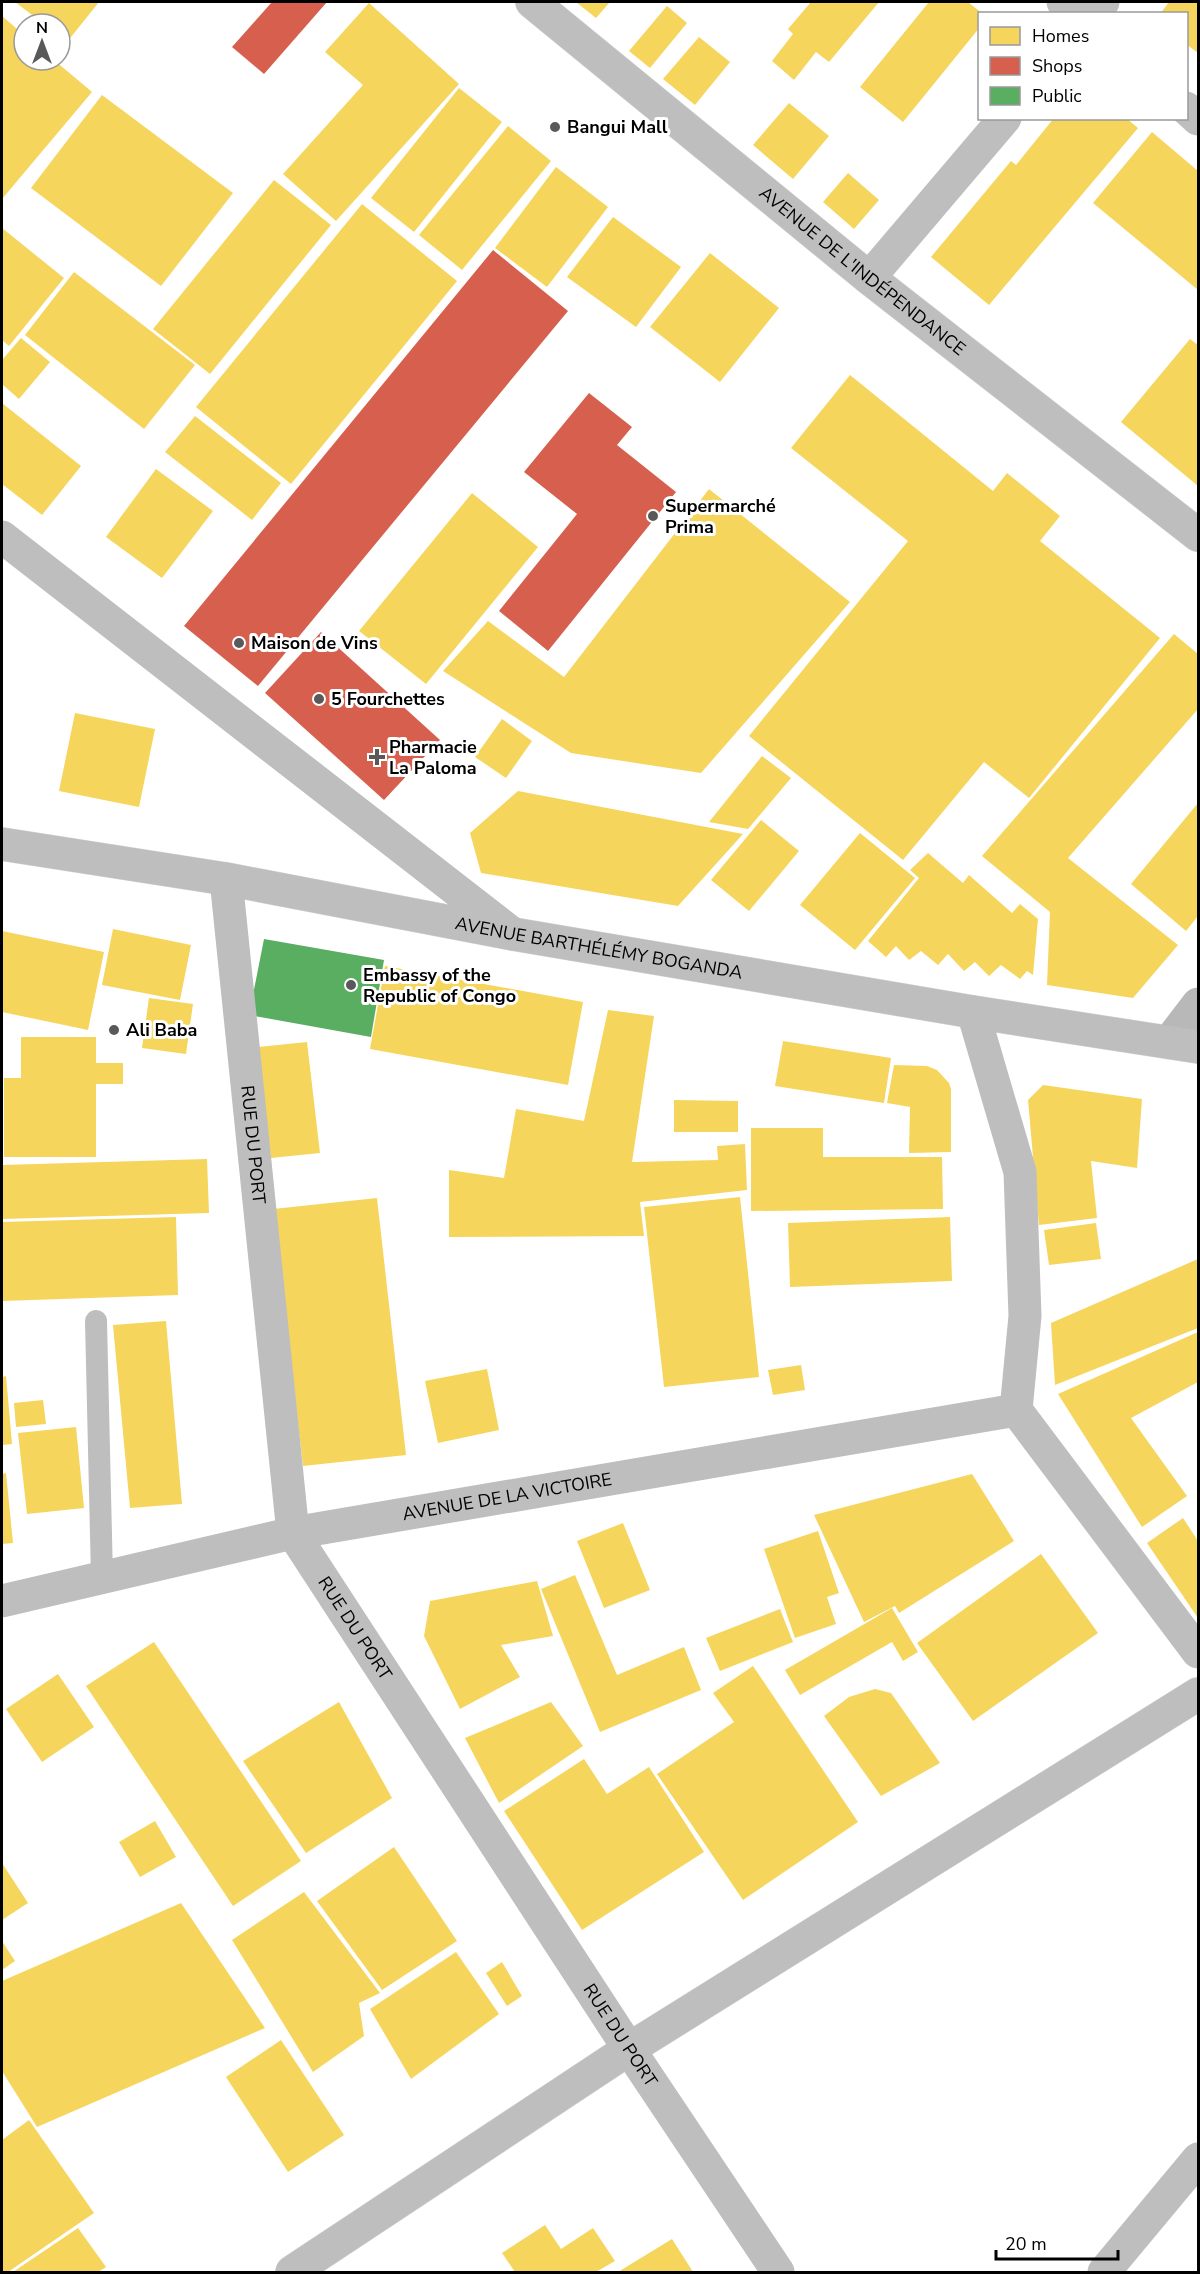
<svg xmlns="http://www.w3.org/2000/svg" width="1200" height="2274" viewBox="0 0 1200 2274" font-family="'Nunito Sans',sans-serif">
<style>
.homes{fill:#f6d55c}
.shops{fill:#d6604d}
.public{fill:#5aae61}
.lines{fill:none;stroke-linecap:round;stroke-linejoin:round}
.primary-casing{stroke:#dbdbdb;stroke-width:34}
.lane{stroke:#bebebe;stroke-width:22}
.street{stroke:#bebebe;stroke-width:33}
.secondary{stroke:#b8b8b8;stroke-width:33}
.primary{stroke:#bebebe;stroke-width:33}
.poi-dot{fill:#595959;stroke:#fff;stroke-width:2}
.labels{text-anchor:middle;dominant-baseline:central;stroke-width:6;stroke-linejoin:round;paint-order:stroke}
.poi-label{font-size:18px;font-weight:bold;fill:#000;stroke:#fff;text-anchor:start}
.street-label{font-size:18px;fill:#000;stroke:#fff}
</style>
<rect width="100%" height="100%" fill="#fff"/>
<g class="homes">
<polygon points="15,2 99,2 67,42 60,37 60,24 44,24"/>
<polygon points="576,2 610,2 596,18"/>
<polygon points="811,2 879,2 829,62 816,52 794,80 772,61 793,34 788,29"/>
<polygon points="929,2 968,2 983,14 980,14 980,27 903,122 860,87"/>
<polygon points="1169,2 1198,2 1198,53 1186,44 1186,14 1160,14"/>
<polygon points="369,3 459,84 336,221 283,174 363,85 325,52"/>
<polygon points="667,6 687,23 650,68 629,51"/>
<polygon points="2,16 24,35 24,60 54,60 92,92 2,199"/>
<polygon points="699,37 730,62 695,105 663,79"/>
<polygon points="459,88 502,122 414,232 371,198"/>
<polygon points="102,95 233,193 161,286 31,188"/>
<polygon points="789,103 829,136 793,179 753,145"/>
<polygon points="1054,118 1126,118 1138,128 989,305 931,257 1011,161 1016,165"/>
<polygon points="508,126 551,161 462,270 419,235"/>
<polygon points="1152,132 1198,171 1198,290 1093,203"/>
<polygon points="556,167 608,207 547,287 495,248"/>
<polygon points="848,173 879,200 854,229 823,202"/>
<polygon points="274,180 331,225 210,374 153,329"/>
<polygon points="362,204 457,281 291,484 196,407"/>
<polygon points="613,217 681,267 636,327 567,277"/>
<polygon points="2,228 64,278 9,346 2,340"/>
<polygon points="710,253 779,308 720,382 650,327"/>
<polygon points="74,272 195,365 144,429 25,335"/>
<polygon points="21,338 50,362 19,399 2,384 2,360"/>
<polygon points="1190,339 1198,345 1198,486 1121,422"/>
<polygon points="850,375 993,491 1007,473 1060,516 1040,541 1160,638 1029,798 984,762 903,860 749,736 908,541 791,448"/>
<polygon points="2,403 81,466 42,515 2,484"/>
<polygon points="195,416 281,483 252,520 165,452"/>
<polygon points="156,469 213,511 162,578 106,537"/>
<polygon points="709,489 850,602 701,773 571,753 443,671 488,621 564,677"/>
<polygon points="472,493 538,547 426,684 359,631"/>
<polygon points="1174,634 1198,654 1198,709 1068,858 1178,945 1133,998 1047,985 1050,912 982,856"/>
<polygon points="75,713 155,729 139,807 59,791"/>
<polygon points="502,719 532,741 506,778 475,757"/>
<polygon points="762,756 791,778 748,829 709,822"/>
<polygon points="518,791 743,834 678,906 481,873 470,833"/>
<polygon points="1198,803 1198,916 1186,931 1131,884"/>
<polygon points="761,820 799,851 749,911 711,880"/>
<polygon points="860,833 915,878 855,950 800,905"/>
<polygon points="928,853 963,883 969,875 1012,913 1020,904 1038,919 1033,975 1027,971 1020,979 1001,965 989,976 975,962 964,971 948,954 938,965 921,951 909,960 896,946 886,957 868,941 919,878 910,870"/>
<polygon points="113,929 191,945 180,1000 102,985"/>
<polygon points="2,931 104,952 88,1030 2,1012"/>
<polygon points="385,966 583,1002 568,1085 370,1049"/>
<polygon points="149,998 193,1004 186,1054 142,1048"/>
<polygon points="608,1010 654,1016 632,1162 718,1160 717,1146 745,1144 747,1190 640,1202 644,1236 449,1237 449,1170 504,1178 516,1109 584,1121"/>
<polygon points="21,1037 96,1037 96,1063 123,1063 123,1084 96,1084 96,1157 4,1157 4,1078 21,1078"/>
<polygon points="783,1041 891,1058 884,1103 775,1086"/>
<polygon points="307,1042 320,1153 271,1158 258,1047"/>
<polygon points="894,1065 927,1066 937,1070 949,1083 951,1089 951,1152 909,1153 910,1107 887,1103"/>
<polygon points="1043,1085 1142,1099 1137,1168 1091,1161 1097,1218 1039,1225 1028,1100"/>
<polygon points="674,1100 738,1101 738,1132 674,1132"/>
<polygon points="751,1128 823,1128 823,1157 942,1157 943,1209 751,1211"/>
<polygon points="207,1159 209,1213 2,1219 2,1165"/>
<polygon points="740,1197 759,1377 664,1387 644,1207"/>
<polygon points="377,1198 406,1455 303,1466 273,1209"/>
<polygon points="176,1217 178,1295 2,1301 2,1222"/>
<polygon points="950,1217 952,1281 790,1287 788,1223"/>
<polygon points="1096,1223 1101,1259 1049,1265 1044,1230"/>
<polygon points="1198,1259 1198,1328 1055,1385 1051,1323"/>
<polygon points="166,1321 182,1504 130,1508 113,1325"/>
<polygon points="1198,1332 1198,1382 1131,1418 1187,1496 1142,1527 1058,1394"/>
<polygon points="801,1365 805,1390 773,1395 768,1370"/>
<polygon points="487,1369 499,1430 438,1443 425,1381"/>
<polygon points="6,1376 12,1444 2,1445 2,1377"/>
<polygon points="43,1400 46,1424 16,1427 14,1403"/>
<polygon points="76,1427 84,1508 27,1514 18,1433"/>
<polygon points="6,1473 13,1543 2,1544 2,1474"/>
<polygon points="972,1474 1014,1541 899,1613 895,1606 864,1622 814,1515"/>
<polygon points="1183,1518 1198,1541 1198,1618 1147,1543"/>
<polygon points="623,1523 650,1590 604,1608 577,1541"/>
<polygon points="818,1531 839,1593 827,1597 836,1624 795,1638 764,1549"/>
<polygon points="1041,1554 1098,1633 973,1721 917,1643"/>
<polygon points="575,1575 617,1675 684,1647 701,1690 600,1732 541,1589"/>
<polygon points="537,1581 553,1636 501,1645 520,1677 460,1709 424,1636 430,1601"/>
<polygon points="892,1608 918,1652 903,1661 892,1642 800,1695 785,1670"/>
<polygon points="780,1609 793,1642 720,1671 706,1638"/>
<polygon points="154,1642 301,1861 233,1906 86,1686"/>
<polygon points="753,1666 858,1822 743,1900 657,1774 734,1722 713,1693"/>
<polygon points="58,1674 94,1727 42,1762 6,1709"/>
<polygon points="875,1689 891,1693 940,1763 881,1796 824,1716 849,1697"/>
<polygon points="339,1702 392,1798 306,1853 243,1761"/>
<polygon points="551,1702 583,1746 499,1803 465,1738"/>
<polygon points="584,1759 607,1794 649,1767 704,1852 582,1930 504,1811"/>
<polygon points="155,1821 176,1857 140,1877 119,1842"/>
<polygon points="394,1847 457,1941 382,1990 317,1901"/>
<polygon points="2,1863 28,1903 2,1920"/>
<polygon points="304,1892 380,1993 359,2003 364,2036 313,2072 232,1940"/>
<polygon points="181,1903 265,2028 37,2127 2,2071 2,1981"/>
<polygon points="2,1941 15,1961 2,1970"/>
<polygon points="456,1952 499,2014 411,2079 370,2009"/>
<polygon points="502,1962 522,1996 507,2006 486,1973"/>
<polygon points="281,2040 344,2135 288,2172 226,2077"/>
<polygon points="29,2120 94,2213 8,2272 2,2272 2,2140"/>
<polygon points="545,2225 561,2249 593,2228 615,2261 596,2272 515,2272 502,2253"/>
<polygon points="78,2228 106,2267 98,2272 13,2272"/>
<polygon points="672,2239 693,2272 618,2272"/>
</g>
<g class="shops">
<polygon points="272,2 327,2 264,74 232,47"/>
<polygon points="493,250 568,311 258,686 184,626"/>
<polygon points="589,393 632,427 617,445 676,492 548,651 499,611 577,514 524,472"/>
<polygon points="321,632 440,740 384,800 265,693"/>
</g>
<polygon class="public" points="264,939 384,960 371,1037 249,1015"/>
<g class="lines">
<g class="primary-casing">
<g id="primary">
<path id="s3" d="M 532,2 L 869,278 L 1198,535"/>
<path id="s4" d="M 2,844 L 226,879 L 513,934 L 973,1012 L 1198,1047"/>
<polyline points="292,2272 629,2049 1198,1694"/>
</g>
</g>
<polyline class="lane" points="96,1321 102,1578"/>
<g class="street">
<polyline points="1063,2 1078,14"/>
<polyline points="1093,14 1103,2"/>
<polyline points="1186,108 1198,119"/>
<polyline points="869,278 1005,118"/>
<polyline points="2,537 513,934"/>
<path id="s1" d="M 226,879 L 293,1533 L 629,2049 L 778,2272"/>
<polyline points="973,1012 1020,1172 1025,1316 1016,1410 1198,1652"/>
<path id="s2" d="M 2,1601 L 293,1533 L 1016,1410"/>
<polyline points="1104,2272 1198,2159"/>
</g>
<polyline class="secondary" points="1169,1042 1198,1004"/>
<use href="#primary" class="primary"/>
</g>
<g class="poi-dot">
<circle cx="555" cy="127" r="6"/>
<circle cx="653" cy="516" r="6"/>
<circle cx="239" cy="643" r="6"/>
<circle cx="319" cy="699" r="6"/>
<path d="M374 748h6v6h6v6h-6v6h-6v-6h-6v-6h6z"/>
<circle cx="351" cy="985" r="6"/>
<circle cx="114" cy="1030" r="6"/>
</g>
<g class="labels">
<g class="poi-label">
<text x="567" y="127">Bangui Mall</text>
<text x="665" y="506">Supermarché<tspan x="665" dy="21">Prima</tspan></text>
<text x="251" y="643">Maison de Vins</text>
<text x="331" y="699">5 Fourchettes</text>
<text x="389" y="747">Pharmacie<tspan x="389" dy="21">La Paloma</tspan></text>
<text x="363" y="975">Embassy of the<tspan x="363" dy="21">Republic of Congo</tspan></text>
<text x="126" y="1030">Ali Baba</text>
</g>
<g class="street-label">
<text stroke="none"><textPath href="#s3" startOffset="426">AVENUE DE L'INDÉPENDANCE</textPath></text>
<text stroke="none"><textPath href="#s4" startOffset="606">AVENUE BARTHÉLÉMY BOGANDA</textPath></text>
<text stroke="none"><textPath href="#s1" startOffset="267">RUE DU PORT</textPath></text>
<text stroke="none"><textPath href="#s2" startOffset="516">AVENUE DE LA VICTOIRE</textPath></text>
<text stroke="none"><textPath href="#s1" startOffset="771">RUE DU PORT</textPath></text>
<text stroke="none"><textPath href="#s1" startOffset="1257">RUE DU PORT</textPath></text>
</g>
</g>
<rect width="1200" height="2274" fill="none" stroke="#000000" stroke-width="6"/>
<rect x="978" y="12" width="210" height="108" fill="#ffffff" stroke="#999999" stroke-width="1.5"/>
<rect x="990" y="27" width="30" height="18" fill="#f6d55c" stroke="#999999" stroke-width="1.5"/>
<text x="1032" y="42" font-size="18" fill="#000000">Homes</text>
<rect x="990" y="57" width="30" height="18" fill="#d6604d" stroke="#999999" stroke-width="1.5"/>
<text x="1032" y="72" font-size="18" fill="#000000">Shops</text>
<rect x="990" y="87" width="30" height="18" fill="#5aae61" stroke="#999999" stroke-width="1.5"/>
<text x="1032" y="102" font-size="18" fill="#000000">Public</text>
<g transform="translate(42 42)"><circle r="28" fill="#ffffff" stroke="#999999" stroke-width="1.5"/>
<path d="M0-4.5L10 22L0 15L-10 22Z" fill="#595959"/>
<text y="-9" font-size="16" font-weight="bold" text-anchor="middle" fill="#000000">N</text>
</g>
<path d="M996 2250v9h122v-9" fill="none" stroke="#000000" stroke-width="3"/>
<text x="1005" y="2250" font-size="18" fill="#000000" stroke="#ffffff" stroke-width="4.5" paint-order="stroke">20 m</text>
</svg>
